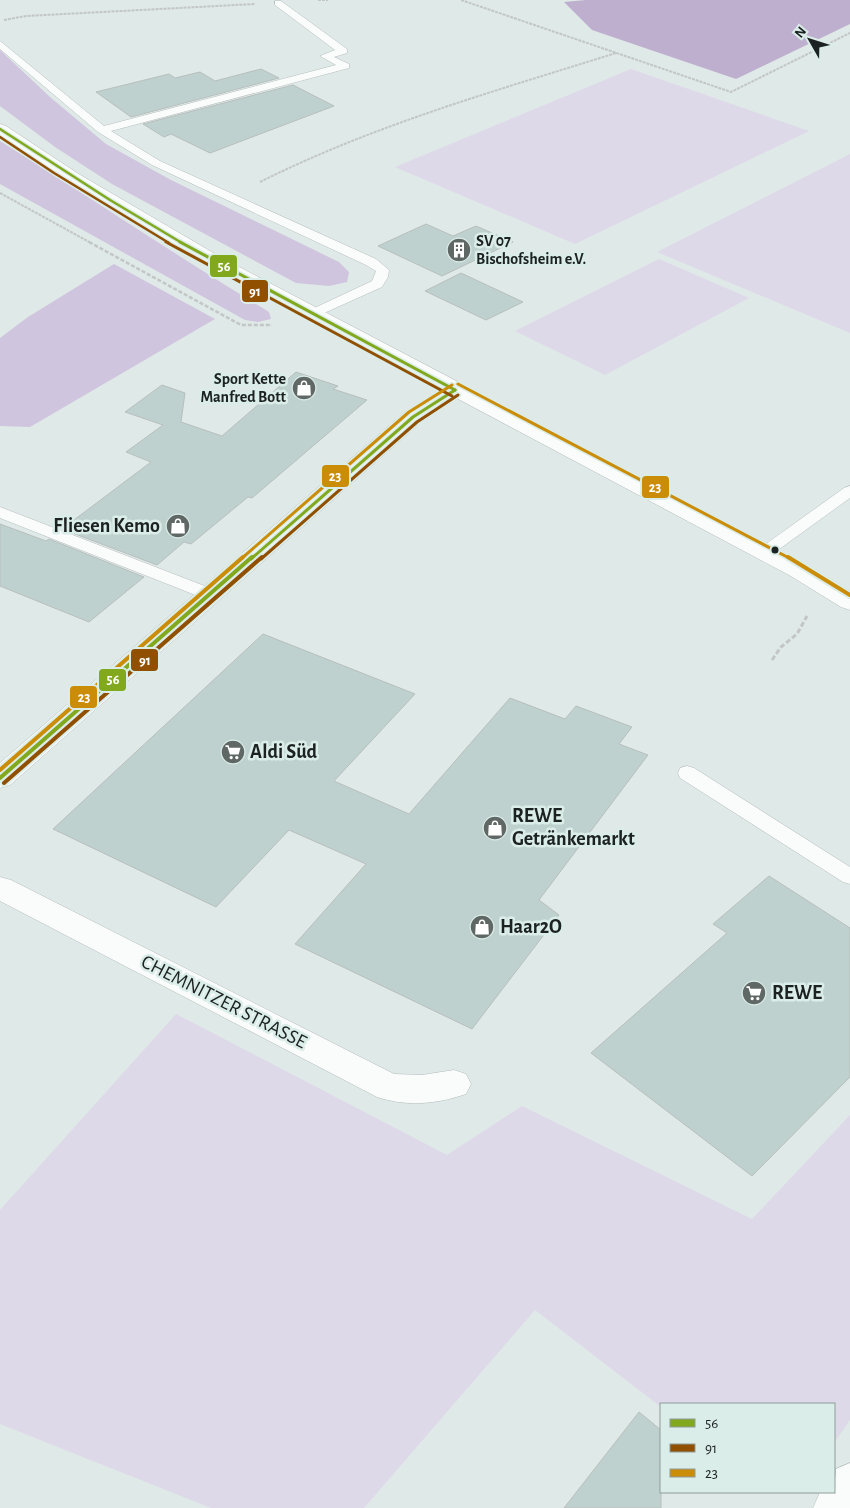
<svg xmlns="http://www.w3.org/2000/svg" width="850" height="1508" viewBox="0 0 850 1508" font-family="'Alegreya Sans',sans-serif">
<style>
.green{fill:#ded9e9}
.forest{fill:#d0c5de}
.water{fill:#beafce}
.building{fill:#bfd1ce;stroke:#b7bfbd}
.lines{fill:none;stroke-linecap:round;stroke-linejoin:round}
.service-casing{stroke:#b5bdbc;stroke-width:1}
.minor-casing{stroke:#b5bdbc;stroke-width:1}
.secondary-casing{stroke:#b5bdbc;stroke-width:1}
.path-far2{stroke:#c2c6c5;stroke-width:2;stroke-dasharray:3 1;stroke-linecap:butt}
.path-far1{stroke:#c2c6c5;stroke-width:2.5;stroke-dasharray:4 2;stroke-linecap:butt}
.path{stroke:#c2c6c5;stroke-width:3;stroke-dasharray:5 2.5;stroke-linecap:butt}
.service{fill:#fafcfb;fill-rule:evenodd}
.minor{fill:#fafcfb;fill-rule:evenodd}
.secondary{fill:#fafcfb;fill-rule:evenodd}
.bus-1-far2-casing{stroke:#dbede9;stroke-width:5}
.bus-1-far1-casing{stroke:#dbede9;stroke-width:6}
.bus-1-casing{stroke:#dbede9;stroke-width:8}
.bus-2-far2-casing{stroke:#dbede9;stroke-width:5}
.bus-2-far1-casing{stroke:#dbede9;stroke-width:6}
.bus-2-casing{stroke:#dbede9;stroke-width:8}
.bus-3-far1-casing{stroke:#dbede9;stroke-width:6}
.bus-3-casing{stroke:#dbede9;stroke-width:8}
.bus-1-far2{stroke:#82a91e;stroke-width:2.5}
.bus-1-far1{stroke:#82a91e;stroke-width:3}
.bus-1{stroke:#82a91e;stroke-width:4}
.bus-2-far2{stroke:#914f00;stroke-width:2.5}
.bus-2-far1{stroke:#914f00;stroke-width:3}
.bus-2{stroke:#914f00;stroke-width:4}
.bus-3-far1{stroke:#cb8c07;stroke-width:3}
.bus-3{stroke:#cb8c07;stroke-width:4}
.bus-dot{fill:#1c2221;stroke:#dbede9;stroke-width:2}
.labels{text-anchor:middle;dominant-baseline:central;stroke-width:5;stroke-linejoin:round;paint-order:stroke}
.far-poi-label{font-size:16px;font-weight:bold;fill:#1c2221;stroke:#dbede9;text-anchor:start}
.poi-label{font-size:20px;font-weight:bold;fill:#1c2221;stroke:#dbede9;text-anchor:start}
.street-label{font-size:20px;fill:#1c2221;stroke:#dbede9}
.line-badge{stroke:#dbede9;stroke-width:2}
.badge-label{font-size:14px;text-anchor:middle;font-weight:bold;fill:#fff}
</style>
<rect width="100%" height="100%" fill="#dfe9e7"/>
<g class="green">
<polygon points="631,69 809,131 575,244 395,167"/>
<polygon points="850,154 850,333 657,252"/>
<polygon points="659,259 749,298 605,375 515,331"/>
<polygon points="176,1014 447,1155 522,1106 752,1219 850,1115 850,1420 834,1443 834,1404 661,1404 661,1407 535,1310 364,1508 211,1508 0,1424 0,1210"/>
</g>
<g class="forest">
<polygon points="0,50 50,97 106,144 171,180 339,262 349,272 347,282 329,286 296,283 112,184 55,147 0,106"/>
<path d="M 0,141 C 90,197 178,257 269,312 L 271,319 L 258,322 L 245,320 L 0,184 Z"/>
<polygon points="114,264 215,319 30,427 0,426 0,338 28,317"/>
</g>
<polygon class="water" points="586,0 850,0 850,24 736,79 592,30 564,2"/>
<g class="building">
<polygon points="261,69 279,78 131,117 96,92 169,74 175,78 200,72 215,81"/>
<polygon points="293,85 334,106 210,153 171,134 164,137 143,124"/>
<polygon points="426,224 453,236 476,226 513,242 442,276 378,246"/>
<polygon points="461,273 523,302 486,320 425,291"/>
<polygon points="296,372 338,386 333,389 367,400 252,498 248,497 191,544 184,542 157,565 62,529 151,462 126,452 163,425 125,412 162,385 185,393 181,422 222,436"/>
<polygon points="0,524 46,541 49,539 144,577 89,622 0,586"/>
<polygon points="263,634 415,694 334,781 409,814 510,698 565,719 576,706 632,727 619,744 648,755 539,900 559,915 472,1029 295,944 366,864 289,830 216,907 53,829"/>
<polygon points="769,876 850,928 850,1077 752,1176 591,1053 727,933 713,924"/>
<polygon points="639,1412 661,1430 661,1508 564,1508"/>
</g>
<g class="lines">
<g class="service-casing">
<g id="service">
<polygon points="275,1 281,1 347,49 347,53 334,57 349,64 349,68 111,131 160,161 376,259 389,270 388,277 382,287 313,318 308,317 306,314 308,311 372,281 376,271 366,265 152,165 98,132 0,49 0,41 104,126 336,65 320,56 335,50 275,5"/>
<polygon points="850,486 850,498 771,555 759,555 757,552 759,549 844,488"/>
<polygon points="0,507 215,590 217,594 215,598 203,598 0,518"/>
<polygon points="687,766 694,768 850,867 850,884 843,882 680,778 678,773 680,768"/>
</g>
</g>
<g class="minor-casing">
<g id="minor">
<polygon points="455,384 462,386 466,390 462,394 421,422 10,785 0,788 0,763 405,412 448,386"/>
<path d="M 0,877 L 11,880 L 394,1074 L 422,1075 L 454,1070 L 466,1074 L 471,1084 L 466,1094 C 437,1104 407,1107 377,1097 L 0,901 Z"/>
<polygon points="850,1463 850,1508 813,1508 820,1492 834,1492 836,1469"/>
</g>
</g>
<g class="secondary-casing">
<polygon id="secondary" points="0,124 6,126 77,173 222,258 807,565 850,591 850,610 841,607 789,575 208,266 65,181 0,136"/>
</g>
<g class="path-far2">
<polyline points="318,0 328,0"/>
<polyline points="461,0 731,92 850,33"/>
<polyline points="4,20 26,16 255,4"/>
<path d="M 260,182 C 374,125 495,91 616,53"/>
<polyline points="0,193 91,243"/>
</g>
<polyline class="path-far1" points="89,242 241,325 272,325"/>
<polyline class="path" points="772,660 781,647 797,634 807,616"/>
<use href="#service" class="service"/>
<use href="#minor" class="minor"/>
<use href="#secondary" class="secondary"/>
<g class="bus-1-far2-casing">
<polyline id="bus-1-far2" points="0,129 110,200 182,243"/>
</g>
<g class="bus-1-far1-casing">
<g id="bus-1-far1">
<polyline points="180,242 455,390"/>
<polyline points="251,559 413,417 455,390"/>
</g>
</g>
<g class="bus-1-casing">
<polyline id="bus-1" points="0,778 252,557"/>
</g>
<g class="bus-2-far2-casing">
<polyline id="bus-2-far2" points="0,137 54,173 169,243"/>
</g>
<g class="bus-2-far1-casing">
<g id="bus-2-far1">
<polyline points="166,242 452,396"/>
<polyline points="261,559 417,422 458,395"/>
</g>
</g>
<g class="bus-2-casing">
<polyline id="bus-2" points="4,783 262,557"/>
</g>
<g class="bus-3-far1-casing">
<g id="bus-3-far1">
<polyline points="458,384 791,559"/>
<polyline points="241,559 409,412 452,385"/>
</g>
</g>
<g class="bus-3-casing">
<g id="bus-3">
<polyline points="788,557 850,595"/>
<polyline points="0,770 243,557"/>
</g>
</g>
<use href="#bus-1-far2" class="bus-1-far2"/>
<use href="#bus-1-far1" class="bus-1-far1"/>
<use href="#bus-1" class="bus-1"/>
<use href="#bus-2-far2" class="bus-2-far2"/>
<use href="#bus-2-far1" class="bus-2-far1"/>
<use href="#bus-2" class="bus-2"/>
<use href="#bus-3-far1" class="bus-3-far1"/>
<use href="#bus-3" class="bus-3"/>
</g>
<defs>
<g id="building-disc" transform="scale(1.25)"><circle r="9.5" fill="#606866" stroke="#dbede9"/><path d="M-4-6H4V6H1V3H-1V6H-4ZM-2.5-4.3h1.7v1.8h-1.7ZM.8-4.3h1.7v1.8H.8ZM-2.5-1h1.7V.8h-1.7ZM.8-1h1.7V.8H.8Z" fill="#fff"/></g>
<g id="shop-disc" transform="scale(1.25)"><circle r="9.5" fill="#606866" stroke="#dbede9"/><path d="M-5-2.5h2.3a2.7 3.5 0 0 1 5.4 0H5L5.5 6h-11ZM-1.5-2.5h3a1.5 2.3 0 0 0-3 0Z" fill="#fff"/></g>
<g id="supermarket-disc" transform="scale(1.25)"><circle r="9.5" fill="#606866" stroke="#dbede9"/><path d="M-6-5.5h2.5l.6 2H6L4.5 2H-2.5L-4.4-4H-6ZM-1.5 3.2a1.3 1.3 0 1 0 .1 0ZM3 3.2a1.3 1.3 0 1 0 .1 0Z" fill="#fff"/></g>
</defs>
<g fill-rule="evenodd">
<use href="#building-disc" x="459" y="250"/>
<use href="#shop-disc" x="304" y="388"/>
<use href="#shop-disc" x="178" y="526"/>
<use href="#supermarket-disc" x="233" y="752"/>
<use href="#shop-disc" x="495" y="828"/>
<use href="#shop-disc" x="482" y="927"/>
<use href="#supermarket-disc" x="754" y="993"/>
</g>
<circle class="bus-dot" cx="775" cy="550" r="4.5"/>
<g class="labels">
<g class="far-poi-label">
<text x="476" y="241">SV 07<tspan x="476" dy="18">Bischofsheim e.V.</tspan></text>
<text x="286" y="379" text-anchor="end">Sport Kette<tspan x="286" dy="18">Manfred Bott</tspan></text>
</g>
<g class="poi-label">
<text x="160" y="526" text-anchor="end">Fliesen Kemo</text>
<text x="250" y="752">Aldi Süd</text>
<text x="512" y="816">REWE<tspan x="512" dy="23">Getränkemarkt</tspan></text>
<text x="500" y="927">Haar2O</text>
<text x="772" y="993">REWE</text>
</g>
<g class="street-label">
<text transform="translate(224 1002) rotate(27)">CHEMNITZER STRASSE</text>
</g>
</g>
<g class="line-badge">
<rect x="209" y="254" width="29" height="24" rx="5" fill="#82a91e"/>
<rect x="241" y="279" width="28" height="24" rx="5" fill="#914f00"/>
<rect x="321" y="464" width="29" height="24" rx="5" fill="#cb8c07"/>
<rect x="641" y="475" width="29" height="24" rx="5" fill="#cb8c07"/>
<rect x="130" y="648" width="29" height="24" rx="5" fill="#914f00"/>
<rect x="98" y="668" width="29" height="24" rx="5" fill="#82a91e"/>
<rect x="69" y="685" width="29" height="24" rx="5" fill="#cb8c07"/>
</g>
<g class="badge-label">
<text x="224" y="271">56</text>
<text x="255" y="296">91</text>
<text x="335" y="481">23</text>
<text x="655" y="492">23</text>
<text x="145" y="665">91</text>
<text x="113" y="684">56</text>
<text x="84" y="702">23</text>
</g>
<rect x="660" y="1403" width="175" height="90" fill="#dbede9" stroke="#8f9c99"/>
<rect x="670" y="1419" width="25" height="8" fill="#82a91e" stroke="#8f9c99"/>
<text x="705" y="1428" font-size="15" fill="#1c2221">56</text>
<rect x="670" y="1444" width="25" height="8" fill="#914f00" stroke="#8f9c99"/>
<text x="705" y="1453" font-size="15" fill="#1c2221">91</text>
<rect x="670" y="1469" width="25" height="8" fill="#cb8c07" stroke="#8f9c99"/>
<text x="705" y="1478" font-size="15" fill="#1c2221">23</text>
<g transform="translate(810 40) rotate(309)" stroke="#dbede9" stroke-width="4" paint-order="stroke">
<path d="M0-4L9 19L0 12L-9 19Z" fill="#1c2221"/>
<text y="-8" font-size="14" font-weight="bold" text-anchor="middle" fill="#1c2221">N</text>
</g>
</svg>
